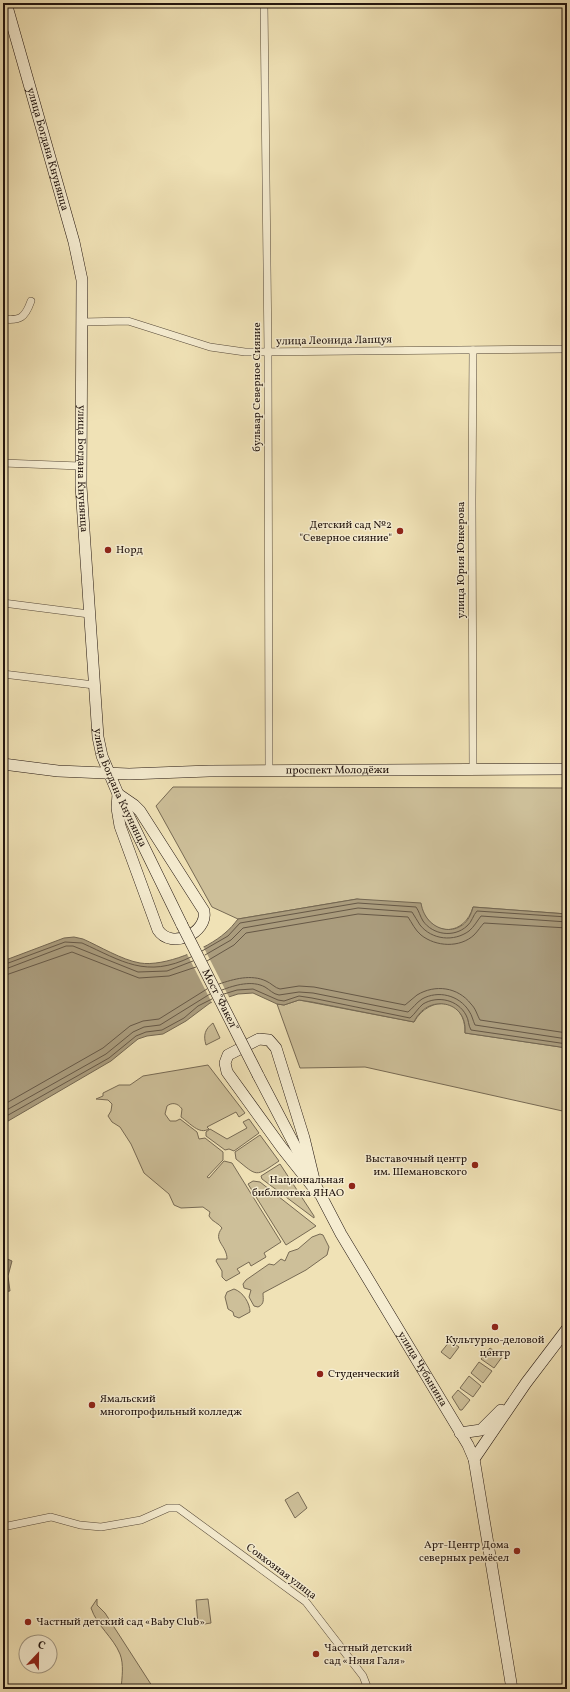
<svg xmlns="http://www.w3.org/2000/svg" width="570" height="1692" viewBox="0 0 570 1692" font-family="Vollkorn,serif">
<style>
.green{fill:#cdbf99;stroke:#776a54}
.water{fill:#aa9c7d;stroke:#736651}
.pier{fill:#f0e2b6}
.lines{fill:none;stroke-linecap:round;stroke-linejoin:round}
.shore{stroke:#665846;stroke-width:1}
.street-casing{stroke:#554838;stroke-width:8}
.secondary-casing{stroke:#21140e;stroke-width:12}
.street{stroke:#f5ecd0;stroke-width:7}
.secondary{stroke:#f5ecd0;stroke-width:11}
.secondary-bridge-casing{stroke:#21140e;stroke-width:12;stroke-linecap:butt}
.secondary-bridge{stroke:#f5ecd0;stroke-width:11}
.poi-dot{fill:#8f2418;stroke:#f5ecd0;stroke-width:1.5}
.labels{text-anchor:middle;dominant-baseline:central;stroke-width:3;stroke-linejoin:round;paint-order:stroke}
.street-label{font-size:11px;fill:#21140e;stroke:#f5ecd0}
.poi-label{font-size:11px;fill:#21140e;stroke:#f5ecd0;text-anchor:start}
</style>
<rect width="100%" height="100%" fill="#f0e2b6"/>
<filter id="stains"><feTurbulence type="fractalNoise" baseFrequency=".005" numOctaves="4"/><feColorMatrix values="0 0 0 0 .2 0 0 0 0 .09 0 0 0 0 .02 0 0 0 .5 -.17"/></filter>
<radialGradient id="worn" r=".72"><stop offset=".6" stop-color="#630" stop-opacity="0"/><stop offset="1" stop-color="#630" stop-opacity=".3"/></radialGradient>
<g class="green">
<path d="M 173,787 L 567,788 L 567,914 L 473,907 C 465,935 434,938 422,910 L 357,899 L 238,919 L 212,907 L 156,806 Z"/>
<path d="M 299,1000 L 414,1022 C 430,994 466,998 465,1033 L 567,1048 L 567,1112 L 365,1067 L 300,1068 L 277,1004 L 284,1005 Z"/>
<path d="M 213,1023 L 220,1038 L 206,1045 C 203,1035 205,1029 213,1023 Z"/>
<path d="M 208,1065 L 245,1113 L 239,1117 L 236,1112 L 207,1127 L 209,1129 C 199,1135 190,1123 181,1117 L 182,1109 C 178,1103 172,1102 167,1106 L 165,1114 L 170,1121 L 176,1121 L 180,1119 L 197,1132 L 199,1139 L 205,1138 L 223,1152 L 223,1160 L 207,1177 L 209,1178 L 224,1161 L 232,1163 L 281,1242 L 264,1253 L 266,1257 L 251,1266 L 249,1262 L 237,1269 L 240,1273 L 226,1281 L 222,1277 L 222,1271 L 216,1261 L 217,1259 L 227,1259 C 227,1245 212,1241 222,1228 C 219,1223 212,1222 209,1216 L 210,1212 L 203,1207 L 181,1208 L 174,1205 L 169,1194 L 144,1173 L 131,1144 L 120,1127 L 112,1122 L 108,1116 L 111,1111 L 112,1104 L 108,1100 L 96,1099 L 103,1096 L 103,1093 L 119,1085 L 130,1085 L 143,1076 Z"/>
<polygon points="249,1119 259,1133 234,1151 229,1149 225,1150 206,1136 206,1132 210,1129 227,1139 247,1128 243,1122"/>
<path d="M 260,1135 L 279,1161 C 255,1177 258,1177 236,1159 L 235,1152 Z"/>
<polygon points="280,1164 314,1216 314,1218 262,1179 261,1176"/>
<polygon points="253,1181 260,1182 316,1226 286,1245 248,1184"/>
<path d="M 320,1234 L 323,1235 L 329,1247 L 327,1255 L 306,1270 L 263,1293 C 263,1299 265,1304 258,1307 L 254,1306 L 249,1297 L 251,1290 L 244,1288 L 243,1284 L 246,1280 L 269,1264 L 274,1265 L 281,1259 L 285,1261 L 289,1252 L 298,1249 L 312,1237 Z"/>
<path d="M 234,1289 C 243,1292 250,1303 250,1312 L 239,1318 L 234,1316 L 233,1312 L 228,1309 L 225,1297 L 227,1292 Z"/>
<polygon points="450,1341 459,1347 450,1359 441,1352"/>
<polygon points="490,1348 502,1357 494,1368 481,1359"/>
<polygon points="479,1362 492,1371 483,1383 471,1373"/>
<polygon points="469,1376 481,1386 473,1397 460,1388"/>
<polygon points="458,1390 470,1400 462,1410 460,1410 452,1397"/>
<polygon points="298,1492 307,1508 295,1518 285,1500"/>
<path d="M 97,1599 L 97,1605 L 105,1613 L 154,1689 L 121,1689 C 122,1678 124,1664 120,1654 C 113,1637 97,1626 91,1608 Z"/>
<polygon points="208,1599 211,1623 198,1625 196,1600"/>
</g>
<g class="water">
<path d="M 357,899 L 421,903 C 426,935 466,940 473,907 L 567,914 L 567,1048 L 465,1033 C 468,1000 427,993 414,1022 L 312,1002 L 299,1000 L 284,1005 L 277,1004 L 253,993 L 238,994 L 210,1003 L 186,1021 L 163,1034 L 147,1036 L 138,1039 L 111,1061 L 3,1124 L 3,961 L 64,938 L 74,937 L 83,939 C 99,946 122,960 140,963 C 164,967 207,949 225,933 C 230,929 234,924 238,919 Z"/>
<polygon points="3,1257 12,1261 8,1276 10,1291 3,1292"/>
</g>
<polygon class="pier" points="202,944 230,999 213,1005 186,952"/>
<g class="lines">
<g class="shore">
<path d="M 202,951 L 228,936 L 240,923 L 358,903 L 416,907 C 419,911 420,916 423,921 C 433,935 454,938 467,926 C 472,922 473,915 477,911 L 567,917"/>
<path d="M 205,955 L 231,940 L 243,928 L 358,908 L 412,912 C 415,916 417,921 420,925 C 432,940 454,942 469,931 C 474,927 477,921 481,916 L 567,922"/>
<path d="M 207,961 L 234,945 L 246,933 L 358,914 L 408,917 C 412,923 415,930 421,935 C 436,947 460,948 474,935 C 478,931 481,926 484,923 L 567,928"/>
<path d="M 3,965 L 65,942 L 82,943 C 122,961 146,979 191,957"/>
<polyline points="3,970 66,946 73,946 138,972 167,971 193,961"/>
<polyline points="3,976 72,952 139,978 169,976 196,967"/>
<path d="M 219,984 C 234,979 251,974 266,981 C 271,983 275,988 280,989 L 299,986 L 314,987 L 405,1005 C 409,1002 413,998 417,995 C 435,984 458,987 471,1004 C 476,1009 477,1015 480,1020 L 567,1033"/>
<path d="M 222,990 C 235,985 252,980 265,987 C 270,990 273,994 279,995 L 299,992 L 313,993 L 408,1012 C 413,1008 416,1003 422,999 C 438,990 459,995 469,1011 C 472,1015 473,1021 475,1025 L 567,1039"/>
<path d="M 224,994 L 237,990 L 253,989 L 278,1000 L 284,1001 L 299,996 L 312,998 L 410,1018 C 415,1014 418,1008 423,1004 C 438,995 458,1000 466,1015 C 469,1020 468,1025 471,1030 L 567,1044"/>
<polyline points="3,1105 103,1048 130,1026 143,1021 159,1019 207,989"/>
<polyline points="3,1112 106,1054 133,1032 144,1027 160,1025 210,994"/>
<polyline points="3,1118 109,1058 136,1036 146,1032 162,1030 184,1018 198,1006 212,999"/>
</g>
<g class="street-casing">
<g id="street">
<polyline points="264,3 268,352 269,771"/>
<path d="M 3,319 C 20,321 25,318 31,301"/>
<polyline points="82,322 128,321 210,347 245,352 567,349"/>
<polyline points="473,350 472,500 473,770"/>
<polyline points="3,463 80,466"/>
<polyline points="3,603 89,614"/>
<polyline points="3,674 94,685"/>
<polyline points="3,1527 51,1517 80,1525 101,1527 141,1520 168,1508 178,1508 306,1602 363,1676 368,1689"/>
</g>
</g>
<g class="secondary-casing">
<g id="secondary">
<path id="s1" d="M 6,3 L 74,242 L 82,280 L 81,486 L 98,737 L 102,756 L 118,794 L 182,925"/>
<path id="s2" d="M 3,764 L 58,771 L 129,774 L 209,771 L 567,769"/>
<path d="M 118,794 L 134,805 L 140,811 L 204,911 C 208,933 171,950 158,930 L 120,826 L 117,808 Z"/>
<polygon points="259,1039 269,1040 276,1048 304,1138 317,1192 282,1148 227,1072 225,1063 228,1055"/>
<path id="s3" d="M 258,1075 L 341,1234 L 468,1445 L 474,1459 L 512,1689"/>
<polyline points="460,1433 481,1430 501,1410"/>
<polyline points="474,1459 526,1383 567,1329"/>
</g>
</g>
<use href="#street" class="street"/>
<use href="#secondary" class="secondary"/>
<g class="secondary-bridge-casing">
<g id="secondary-bridge">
<path id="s4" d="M 182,925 L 258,1075"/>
</g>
</g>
<use href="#secondary-bridge" class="secondary-bridge"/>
</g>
<g class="poi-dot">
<circle cx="400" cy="531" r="4"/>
<circle cx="108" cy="550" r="4"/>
<circle cx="475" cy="1165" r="4"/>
<circle cx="352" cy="1186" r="4"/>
<circle cx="495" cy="1327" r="4"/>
<circle cx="320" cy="1374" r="4"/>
<circle cx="92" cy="1405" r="4"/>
<circle cx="517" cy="1551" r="4"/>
<circle cx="28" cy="1622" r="4"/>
<circle cx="316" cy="1654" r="4"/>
</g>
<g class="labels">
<g class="street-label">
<text stroke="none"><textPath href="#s1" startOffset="152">улица Богдана Кнунянца</textPath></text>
<text transform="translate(334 341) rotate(-1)">улица Леонида Лапцуя</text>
<text transform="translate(257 387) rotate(-90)">бульвар Северное Сияние</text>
<text stroke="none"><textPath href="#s1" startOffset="476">улица Богдана Кнунянца</textPath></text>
<text transform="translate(461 560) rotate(-90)">улица Юрия Юнкерова</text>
<text stroke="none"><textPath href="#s2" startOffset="335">проспект Молодёжи</textPath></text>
<text stroke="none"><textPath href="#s1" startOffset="800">улица Богдана Кнунянца</textPath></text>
<text stroke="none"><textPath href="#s4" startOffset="84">Мост "Факел"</textPath></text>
<text stroke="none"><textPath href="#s3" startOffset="337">улица Чубынина</textPath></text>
<text transform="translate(281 1572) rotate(37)">Совхозная улица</text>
</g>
<g class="poi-label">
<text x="392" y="525" text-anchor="end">Детский сад №2<tspan x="392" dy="13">"Северное сияние"</tspan></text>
<text x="116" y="550">Норд</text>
<text x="467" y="1159" text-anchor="end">Выставочный центр<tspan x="467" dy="13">им. Шемановского</tspan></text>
<text x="344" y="1180" text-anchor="end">Национальная<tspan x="344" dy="13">библиотека ЯНАО</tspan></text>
<text x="495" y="1340" text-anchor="middle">Культурно-деловой<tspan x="495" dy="13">центр</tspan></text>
<text x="328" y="1374">Студенческий</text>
<text x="100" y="1399">Ямальский<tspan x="100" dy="13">многопрофильный колледж</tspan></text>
<text x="509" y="1545" text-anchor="end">Арт-Центр Дома<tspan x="509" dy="13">северных ремёсел</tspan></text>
<text x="36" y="1622">Частный детский сад «Baby Club»</text>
<text x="324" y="1648">Частный детский<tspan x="324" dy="13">сад «Няня Галя»</tspan></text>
</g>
</g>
<rect width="570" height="1692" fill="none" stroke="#f0e2b6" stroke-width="16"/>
<rect x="4" y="4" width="562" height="1684" fill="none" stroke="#21140e" stroke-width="2"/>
<rect x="8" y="8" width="554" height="1676" fill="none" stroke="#21140e"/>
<g transform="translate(38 1654) rotate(22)"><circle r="19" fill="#f5ecd0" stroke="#a09682"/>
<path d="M0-3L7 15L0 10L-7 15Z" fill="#8f2418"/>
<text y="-6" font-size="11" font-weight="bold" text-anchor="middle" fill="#21140e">С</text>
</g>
<rect width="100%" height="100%" filter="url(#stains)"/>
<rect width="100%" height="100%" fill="url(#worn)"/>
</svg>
